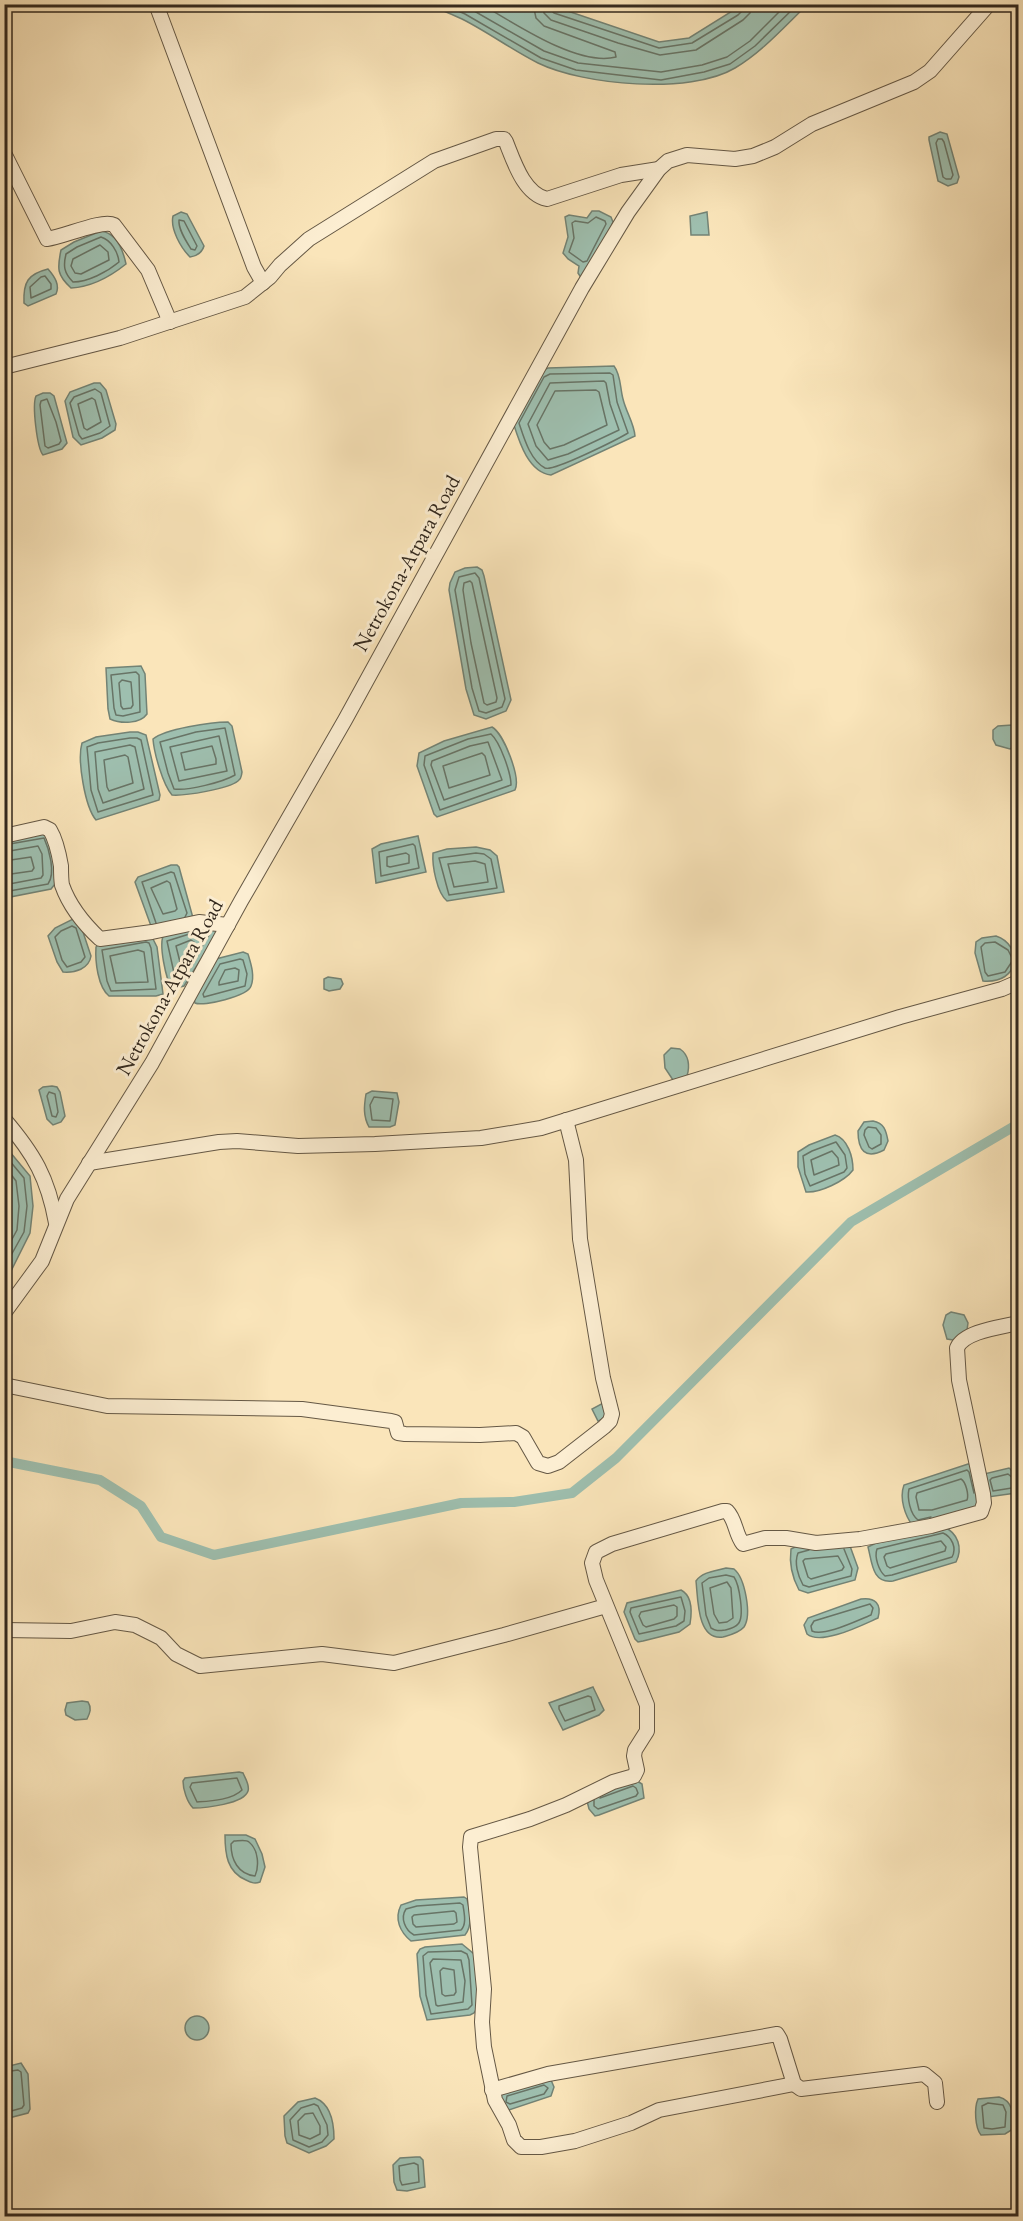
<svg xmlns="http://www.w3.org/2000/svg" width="1023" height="2221" viewBox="0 0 1023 2221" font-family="'EB Garamond',serif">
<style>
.water{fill:#9ebfaf;stroke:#738375;stroke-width:1.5}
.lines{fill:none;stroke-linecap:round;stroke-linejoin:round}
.shore{stroke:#687466;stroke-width:1.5}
.canal{stroke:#9ebfaf;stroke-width:10}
.minor-casing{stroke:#655845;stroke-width:16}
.minor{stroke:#fceed2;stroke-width:14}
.labels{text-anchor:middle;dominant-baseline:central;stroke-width:6;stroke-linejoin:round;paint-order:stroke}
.street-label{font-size:21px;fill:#33291e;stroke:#fceed2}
</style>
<rect width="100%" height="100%" fill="#fae5ba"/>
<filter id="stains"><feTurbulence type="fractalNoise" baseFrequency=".00333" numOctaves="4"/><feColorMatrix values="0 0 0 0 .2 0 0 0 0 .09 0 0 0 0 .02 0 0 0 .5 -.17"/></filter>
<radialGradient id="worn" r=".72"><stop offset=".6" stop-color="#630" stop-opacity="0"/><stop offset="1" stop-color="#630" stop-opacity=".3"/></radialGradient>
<g class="water">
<path d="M 428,5 L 550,5 L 659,42 L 689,38 L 734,10 L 740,5 L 807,5 C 784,27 762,52 735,68 C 690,95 583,85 538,63 C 512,50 488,32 462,19 C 451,14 440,9 428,5 Z"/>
<polygon points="940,132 947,134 959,177 957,183 948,186 938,181 929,140 929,137"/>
<polygon points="592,211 599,211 611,217 613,222 605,242 582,279 578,273 579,266 568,259 563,253 568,237 565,217 569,215 587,218"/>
<path d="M 181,212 L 187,214 L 204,246 C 202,253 197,256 190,257 C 181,248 170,229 173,216 Z"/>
<polygon points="707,212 709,235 691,235 690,216"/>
<path d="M 101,231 C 116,233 123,250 126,264 C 111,276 91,287 71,288 C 57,275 57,269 61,250 L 74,242 Z"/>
<path d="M 48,269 C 55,277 60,285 56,294 L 28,306 L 24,303 C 23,282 28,274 48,269 Z"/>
<path d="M 614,366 C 621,375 620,388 623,399 C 626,412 634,423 635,436 L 551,475 C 528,472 519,441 513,422 L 540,371 L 548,368 Z"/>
<polygon points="94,383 100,383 106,390 116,424 115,430 102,438 81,445 73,437 65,401 70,392"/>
<path d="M 43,393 L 50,393 L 54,396 L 67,443 L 62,449 L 43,455 C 37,448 32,405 36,396 Z"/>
<polygon points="477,567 482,570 484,576 511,700 506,711 486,719 474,715 466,689 449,590 450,583 455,572 465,568"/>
<path d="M 141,666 L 145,674 L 147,714 C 140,724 121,724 110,719 L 108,709 L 106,668 Z"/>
<path d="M 228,722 L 232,726 L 242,772 C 241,777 242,778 238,781 C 228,789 185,796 172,795 C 163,785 154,753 153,739 C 165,729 211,722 228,722 Z"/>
<polygon points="1012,725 1018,730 1018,745 1010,749 996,745 993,739 993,730 998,726"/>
<path d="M 492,727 C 504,734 521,778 515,790 L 437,817 L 434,814 L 417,766 L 419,753 L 444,741 Z"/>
<path d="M 130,732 L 138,732 L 146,735 L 160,795 L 159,800 L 96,820 C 85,807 77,760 82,743 L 96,737 Z"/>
<polygon points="44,831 55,851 55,884 51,889 5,898 5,839"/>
<polygon points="418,836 426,872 376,883 372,849 381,844"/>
<path d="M 476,847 L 490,850 L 497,856 L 504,892 L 447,901 C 437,893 432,866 433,853 L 447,849 Z"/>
<polygon points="171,865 177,865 179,867 193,918 151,926 135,882 138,877"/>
<path d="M 73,919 L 80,923 L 91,956 C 89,969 75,973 63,972 L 57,962 L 48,936 L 55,928 Z"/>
<path d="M 191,926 L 218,929 L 217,934 L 184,986 L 172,989 C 166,979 158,944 164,934 Z"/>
<path d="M 996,936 C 1023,945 1021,984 983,981 L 975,953 L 976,942 L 982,938 Z"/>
<path d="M 152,937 L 157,947 L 163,994 L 156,996 L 109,996 C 98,987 95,962 96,947 L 99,944 Z"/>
<path d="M 243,952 L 248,954 C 251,964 255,976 251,986 C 248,996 203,1007 195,1003 L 194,999 L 216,959 Z"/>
<polygon points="328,977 341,979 343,984 340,989 329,991 324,989 324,979"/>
<path d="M 671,1048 L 680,1049 C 689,1055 690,1066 687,1076 L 680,1081 L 673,1080 L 665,1068 L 664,1055 Z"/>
<polygon points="52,1086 57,1087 60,1092 65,1116 61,1122 53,1125 47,1119 39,1090 43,1087"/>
<path d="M 372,1091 L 397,1093 L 399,1102 L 395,1125 L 390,1127 L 369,1127 C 363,1116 364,1106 366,1094 Z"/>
<path d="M 873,1121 C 884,1123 886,1130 888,1141 L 884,1150 C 865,1160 858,1150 858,1131 L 864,1122 Z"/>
<path d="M 835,1135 C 848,1139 853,1157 853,1170 C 845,1181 820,1193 806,1192 L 798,1167 L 798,1152 L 809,1145 Z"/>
<polygon points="5,1146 30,1176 33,1206 30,1233 11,1271 5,1277"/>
<polygon points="951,1312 964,1315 968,1323 967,1330 953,1340 947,1339 943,1325 946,1315"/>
<polygon points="605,1402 609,1417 598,1421 592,1409"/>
<path d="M 968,1464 L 970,1464 L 983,1506 L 913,1526 C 905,1516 899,1498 904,1485 Z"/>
<polygon points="1009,1468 1016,1474 1018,1491 1016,1493 988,1497 984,1474"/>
<path d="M 944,1527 C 958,1533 963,1548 956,1562 L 893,1581 C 872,1584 872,1562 868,1547 L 876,1543 Z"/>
<path d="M 799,1545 L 850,1546 L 858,1568 L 855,1580 L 808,1593 L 799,1590 C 792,1577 789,1564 791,1549 Z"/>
<path d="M 726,1568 L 734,1569 C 745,1578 752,1615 744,1627 C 739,1633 730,1635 723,1637 C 697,1641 698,1599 696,1581 C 702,1572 715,1571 726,1568 Z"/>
<path d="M 681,1590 C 693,1596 692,1612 690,1624 L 679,1632 L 643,1641 L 638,1642 L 635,1639 L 624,1612 L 627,1603 Z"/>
<path d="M 861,1599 C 875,1597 882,1604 878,1618 C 862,1625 821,1646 807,1634 L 804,1625 L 808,1618 Z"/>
<polygon points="593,1687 604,1710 599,1715 563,1730 549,1703"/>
<path d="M 82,1701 L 88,1702 C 92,1708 90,1713 87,1719 L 75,1720 L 66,1715 L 65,1710 L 67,1703 Z"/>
<path d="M 239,1772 L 243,1773 C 245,1778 250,1785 248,1791 C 244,1804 205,1808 193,1808 C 187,1802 183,1789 183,1781 L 185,1778 Z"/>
<polygon points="634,1779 642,1784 644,1798 599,1815 595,1816 589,1809 587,1801"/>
<path d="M 225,1835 L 246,1835 L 255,1839 L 262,1854 L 265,1867 L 260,1882 C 255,1884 252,1883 246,1880 C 227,1872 225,1854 225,1835 Z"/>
<path d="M 464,1897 L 467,1899 C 470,1911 473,1925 465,1935 L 411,1941 C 400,1932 394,1919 401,1905 L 416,1900 Z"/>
<polygon points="462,1944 474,1954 477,1966 478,2007 474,2013 470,2015 427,2020 420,1996 417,1954 420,1949 425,1947"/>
<circle cx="197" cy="2028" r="12"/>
<polygon points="21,2063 28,2074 30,2109 28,2113 5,2119 5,2067"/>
<polygon points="551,2080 554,2087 551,2096 506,2111 499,2092"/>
<path d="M 999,2097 C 1014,2101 1013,2116 1013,2129 L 1005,2134 L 981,2135 C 975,2128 974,2108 978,2099 Z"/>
<path d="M 315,2098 C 331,2104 334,2124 334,2139 L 326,2146 L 309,2153 L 287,2143 L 285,2136 L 284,2116 L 298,2102 Z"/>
<polygon points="416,2157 420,2157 423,2160 425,2187 407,2191 397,2190 394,2182 393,2165 400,2158"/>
</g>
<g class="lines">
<g class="shore">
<polyline points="443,4 465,14 541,58 576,70 661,80 704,72 730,64 755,46 798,4"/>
<polyline points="462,4 544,51 578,63 661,72 702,65 727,57 750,41 787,4"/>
<path d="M 481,4 C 514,23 578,67 616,57 L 615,52 L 544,26 L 536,18 L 533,4"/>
<polyline points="542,4 544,13 551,20 618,43 660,55 696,50 743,20 750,13 752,4"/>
<polyline points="550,4 551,10 554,13 659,48 692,43 738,15 743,10 744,4"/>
<polygon points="938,139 942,139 944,142 953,175 951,179 946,179 943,177 936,143"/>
<polygon points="596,217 605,221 606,224 587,261 583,262 569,252 574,238 572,223 575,221 588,223"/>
<path d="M 179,220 L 184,221 L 197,246 L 195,250 L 191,249 C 186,241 178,229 179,220 Z"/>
<path d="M 101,237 C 111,240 118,252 119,262 C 107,272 88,282 73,282 C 64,273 63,266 66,254 L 77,247 Z"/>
<polygon points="100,245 108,252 109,260 81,274 75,273 71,266 73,259"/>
<polygon points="41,277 45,276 51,284 51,289 31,298 30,287"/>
<path d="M 610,373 L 613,375 L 617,402 L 628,433 C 618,439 553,472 545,468 C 530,460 524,438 519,423 L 544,377 L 550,374 Z"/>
<polygon points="604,381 606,383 610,404 619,430 568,454 548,460 536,446 528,424 550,383"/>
<polygon points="95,389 101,393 110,426 100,433 82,439 79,435 70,403 74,397"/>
<polygon points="596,390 599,392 607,425 564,445 550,449 544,442 537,425 555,391"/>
<polygon points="92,398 95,400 101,422 87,430 84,428 78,404"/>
<polygon points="47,399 56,422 61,441 59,444 48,448 45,446 40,405 41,401"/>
<polygon points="475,573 479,578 505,699 502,707 486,713 479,711 472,688 455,590 459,577"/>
<polygon points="470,581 472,583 497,698 496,702 487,705 484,703 471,643 463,590 464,583"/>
<polygon points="136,672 139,675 140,712 123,716 116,715 114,708 111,675"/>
<polygon points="122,680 131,682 133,705 131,708 123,709 121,706 119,683"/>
<path d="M 225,728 L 235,775 C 223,782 188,791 174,789 L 168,773 L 160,742 L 196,732 Z"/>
<path d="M 491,734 C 500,742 511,773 511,785 L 440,810 L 424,765 L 425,756 L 468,739 Z"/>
<polygon points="219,736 227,771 179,781 170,747"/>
<polygon points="130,738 137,738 141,740 153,795 98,812 91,790 87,747 98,743"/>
<polygon points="488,742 502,780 444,800 431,765 432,761 470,746"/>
<polygon points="130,745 135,747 144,789 103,803 98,789 95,752"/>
<polygon points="212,746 216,759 216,764 185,770 181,753"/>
<polygon points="482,753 485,756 490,775 449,788 443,766"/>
<polygon points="125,755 128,757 133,783 109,791 107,787 104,760"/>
<polygon points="413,844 415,846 419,868 381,876 379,852"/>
<path d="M 4,845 L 44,838 C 49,849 56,873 48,884 L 4,892"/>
<polyline points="4,852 38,846 42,854 43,875 41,878 4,885"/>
<polygon points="406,853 409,855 409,863 390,867 387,866 387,857"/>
<polygon points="476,853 484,854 491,859 497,888 449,895 439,858"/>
<polyline points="4,861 31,857 34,868 32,871 4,875"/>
<polygon points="475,861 485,864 488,882 454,887 448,864"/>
<polygon points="167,881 170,883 177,909 175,911 163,914 151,888"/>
<polyline points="156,923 142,882 171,872 174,873 187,913 185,917"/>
<polygon points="72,926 76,928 85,957 81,962 67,967 62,960 55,937 61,931"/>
<polygon points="199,931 207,932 209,935 180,981 176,982 167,941"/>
<polygon points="191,940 194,942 194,945 183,962 180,962 176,946"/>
<polygon points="146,942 149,943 151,948 156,989 111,991 107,981 102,950"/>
<polygon points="995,942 1008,950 1013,960 1005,972 988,976 985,972 981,947 985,943"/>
<polygon points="138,950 144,952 148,982 116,983 110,956"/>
<polygon points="240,959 243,960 247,974 245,986 204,997 203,994 220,964"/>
<polygon points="235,968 239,970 238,981 219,985 219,982 225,970"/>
<polygon points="49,1092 55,1094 58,1112 56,1117 52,1116 47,1096"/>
<polygon points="374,1097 393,1099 390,1121 372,1120 370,1105"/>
<polygon points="868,1127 876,1128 881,1135 881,1144 872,1149 869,1147 864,1135 865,1130"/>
<polygon points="836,1142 845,1155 847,1168 844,1172 810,1186 805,1174 803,1156 812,1151"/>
<polygon points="832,1151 838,1158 839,1165 814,1175 811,1160"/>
<polyline points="4,1154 24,1178 27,1206 24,1232 4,1268"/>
<polyline points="4,1165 16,1181 19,1206 17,1230 4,1254"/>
<path d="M 961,1479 C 966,1482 969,1495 967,1500 L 932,1510 L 919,1510 L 916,1497 L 917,1493 Z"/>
<polyline points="1018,1480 1014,1479 1008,1474 992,1478 990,1480 993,1491 1018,1487"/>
<path d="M 931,1517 L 918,1520 C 910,1514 907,1498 909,1489 L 967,1470 L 969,1472 L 974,1493"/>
<path d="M 943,1533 C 952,1537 957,1548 952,1557 L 892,1575 L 885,1576 C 879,1571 874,1557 877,1549 Z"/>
<polygon points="941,1541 946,1547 945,1551 890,1568 887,1566 884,1557 886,1554"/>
<path d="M 809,1550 L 798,1553 C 794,1563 798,1576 803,1585 L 809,1587 L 851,1576 L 852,1569 L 844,1549"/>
<polygon points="838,1556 844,1567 842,1570 811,1579 808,1577 803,1561 805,1559"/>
<path d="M 726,1575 L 734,1577 C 739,1584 745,1617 738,1624 C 735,1628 729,1629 725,1630 C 718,1631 716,1631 711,1628 L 706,1615 L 702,1583 L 709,1578 Z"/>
<polygon points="727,1582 731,1588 733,1618 727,1622 719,1623 714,1614 710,1588"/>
<polygon points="681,1597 685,1611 684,1621 676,1626 639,1634 630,1612 631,1608"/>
<path d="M 870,1604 L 873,1608 L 871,1615 C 858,1620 824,1637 812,1631 L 811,1626 L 814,1621 Z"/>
<polygon points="674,1605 677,1607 677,1616 674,1619 646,1627 643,1625 639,1616 641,1612"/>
<polygon points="588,1696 591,1697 595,1710 565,1721 559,1709 559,1706"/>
<path d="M 237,1778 L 242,1790 C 232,1800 211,1801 197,1802 L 190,1787 L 192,1783 Z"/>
<polyline points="594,1800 594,1806 598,1809 636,1796 638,1793 636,1788 633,1786 600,1798"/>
<path d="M 234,1841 C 238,1841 246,1839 249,1842 C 259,1850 259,1867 255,1876 C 238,1874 231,1860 231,1844 Z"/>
<path d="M 460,1903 L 463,1905 C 464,1913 467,1924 461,1930 L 414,1935 C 405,1930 400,1918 406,1909 L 417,1906 Z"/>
<polygon points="454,1911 456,1913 457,1922 454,1924 416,1927 413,1924 412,1917 414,1915"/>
<polygon points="461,1951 467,1954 469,1960 472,2005 468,2009 431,2014 426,1995 423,1956 428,1952"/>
<polygon points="433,1959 461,1960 465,1981 463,2002 438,2006 436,2005 430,1963"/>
<polygon points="443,1968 454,1970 456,1992 454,1995 445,1996 442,1994 440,1971"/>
<polyline points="4,2072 18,2070 21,2072 24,2105 22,2108 4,2113"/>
<polygon points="544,2085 548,2088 544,2094 510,2104 506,2102 507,2096"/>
<polygon points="988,2103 1003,2105 1006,2112 1005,2127 992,2129 984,2128 982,2106"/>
<polygon points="314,2104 318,2106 327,2125 328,2135 322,2142 309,2147 293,2140 290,2120 301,2108"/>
<polygon points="313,2113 320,2126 320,2134 310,2139 299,2135 298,2121 305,2114"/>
<polygon points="414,2163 418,2165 419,2182 402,2185 400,2180 399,2166"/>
</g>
<polyline class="canal" points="4,1461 100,1480 141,1506 161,1537 214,1555 461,1503 514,1502 572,1493 616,1458 851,1222 1018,1124"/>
<g class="minor-casing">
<g id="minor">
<polyline points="156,4 254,267 263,283"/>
<path d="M 4,153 L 47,239 C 64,237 102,219 114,225 L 148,270 L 170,322"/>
<path d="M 4,367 L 120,338 L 245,297 L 270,277 L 280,265 L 309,239 L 434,161 L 496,139 L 504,139 L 506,142 C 514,162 524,194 547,199 L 621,175 L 659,169"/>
<path d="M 4,836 L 44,827 L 50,830 C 56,840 59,854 61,866 C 61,872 61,879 62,885 C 69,905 85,925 100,939 L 152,932 L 199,922 L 228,925"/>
<path d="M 4,1119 C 34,1154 48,1178 56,1223"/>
<polyline points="89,1163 219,1142 237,1141 298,1146 375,1144 481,1138 541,1128 900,1017 1002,989 1018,982"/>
<polyline points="4,1313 42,1261 67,1199 152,1063 241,901 345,720 582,288 628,212 659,169 668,161 687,155 735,159 753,156 775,147 812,124 914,82 930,71 989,4"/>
<polyline points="4,1385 107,1406 302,1409 391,1421 395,1422 398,1433 405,1434 480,1435 516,1433 523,1437 538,1463 548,1466 559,1462 604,1427 610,1421 612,1414 603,1378 580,1239 576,1160 566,1120"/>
<polyline points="4,1630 71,1631 115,1622 135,1625 161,1638 176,1654 200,1666 322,1654 394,1663 504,1635 606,1606"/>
<path d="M 794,2084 L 659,2110 L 631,2123 L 575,2141 L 541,2147 L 521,2147 L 514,2140 L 509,2125 L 495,2100 L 484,2047 L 482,2022 L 484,1989 L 470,1847 L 471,1837 L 530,1819 L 566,1805 L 613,1782 L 634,1776 L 637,1770 L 634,1756 L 635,1750 L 647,1731 L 647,1705 L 596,1580 L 592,1563 L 596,1552 L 612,1544 L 723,1511 L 727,1511 C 736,1520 735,1534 743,1544 L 765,1538 L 786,1538 L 816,1543 L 860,1539 L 931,1526 L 981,1512 L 984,1503 L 983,1494 L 959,1380 L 957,1348 C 964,1331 1002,1327 1018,1323"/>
<polyline points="492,2090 548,2074 777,2034 780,2039 794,2084 801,2089 924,2074 935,2083 937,2102"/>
</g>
</g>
<use href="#minor" class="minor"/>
</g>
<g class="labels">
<g class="street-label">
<text transform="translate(406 563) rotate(-61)">Netrokona-Atpara Road</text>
<text transform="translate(169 987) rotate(-61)">Netrokona-Atpara Road</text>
</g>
</g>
<rect width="1023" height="2221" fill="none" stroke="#fae5ba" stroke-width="24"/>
<rect x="6" y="6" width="1011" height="2209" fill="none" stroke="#33291e" stroke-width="3"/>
<rect x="12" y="12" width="999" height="2197" fill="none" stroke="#33291e" stroke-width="1.5"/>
<rect width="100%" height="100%" filter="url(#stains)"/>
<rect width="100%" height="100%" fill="url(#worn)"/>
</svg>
